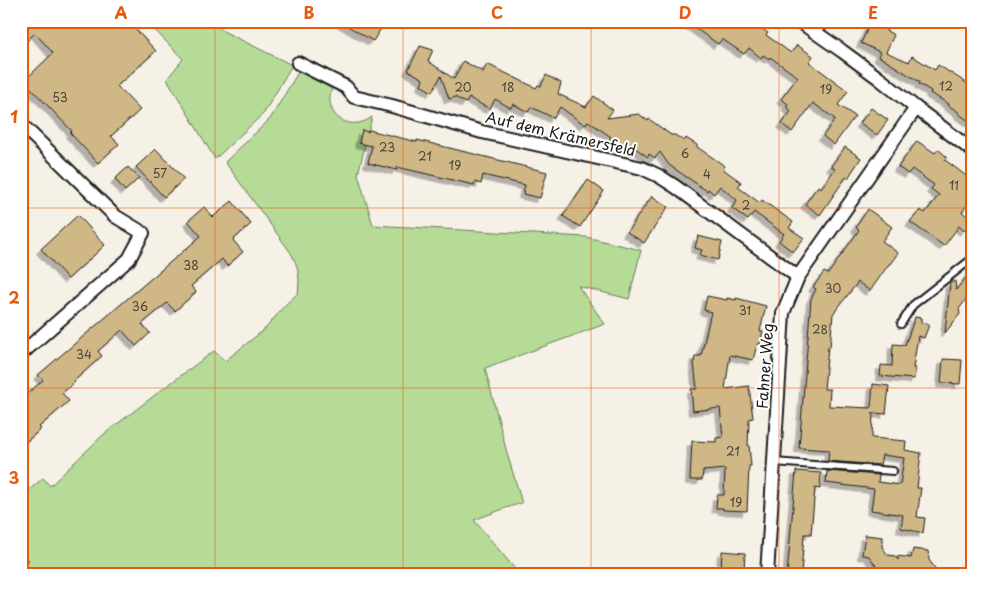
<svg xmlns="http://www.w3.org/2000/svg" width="994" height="596" viewBox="0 0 994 596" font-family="'Playpen Sans',sans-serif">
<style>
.green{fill:#b5db97;stroke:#687c5a}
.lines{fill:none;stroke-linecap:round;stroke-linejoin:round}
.stream{stroke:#628d9c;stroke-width:4.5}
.building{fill:#d0b786;stroke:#1c1c1c;filter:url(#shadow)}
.lane-casing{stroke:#1c1c1c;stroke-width:10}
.street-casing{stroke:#1c1c1c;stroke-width:16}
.lane{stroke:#fff;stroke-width:6}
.street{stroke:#fff;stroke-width:12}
.grid{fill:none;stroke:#e8590c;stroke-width:1;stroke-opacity:0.55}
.labels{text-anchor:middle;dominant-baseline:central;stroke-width:4;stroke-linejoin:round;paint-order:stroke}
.number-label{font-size:12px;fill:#494336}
.street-label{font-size:15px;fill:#1c1c1c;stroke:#fff}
.neatline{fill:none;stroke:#e8590c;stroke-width:2}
.grid-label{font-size:16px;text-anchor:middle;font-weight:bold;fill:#e8590c}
</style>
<defs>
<filter id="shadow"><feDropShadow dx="-4.5" dy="4.5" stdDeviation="0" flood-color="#0004"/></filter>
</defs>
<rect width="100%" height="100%" fill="#f6f1e7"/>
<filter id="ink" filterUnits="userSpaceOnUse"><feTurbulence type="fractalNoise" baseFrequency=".02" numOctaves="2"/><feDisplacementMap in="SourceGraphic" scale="10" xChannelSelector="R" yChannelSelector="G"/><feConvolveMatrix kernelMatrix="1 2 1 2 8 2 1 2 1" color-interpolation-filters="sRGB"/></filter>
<g filter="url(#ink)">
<g class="green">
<polygon points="146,21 212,21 223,31 292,65 264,113 215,159 167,79 183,59"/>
<path d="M 300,69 L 334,85 C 319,112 348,135 372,117 L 358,174 L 373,225 L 586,237 L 641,250 L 629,299 L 578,286 L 605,324 L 485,368 L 507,453 L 522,503 L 506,508 L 474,520 L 520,575 L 21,575 L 21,497 L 43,478 L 50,486 L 103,435 L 164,388 L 214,351 L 225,361 L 266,328 L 284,306 L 298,293 C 300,276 299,268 291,253 L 225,162 L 270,119 Z"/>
</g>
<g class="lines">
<polyline class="stream" points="21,569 27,560"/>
</g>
<g class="building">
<polygon points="21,21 103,21 108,27 114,21 128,21 156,51 117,86 140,110 111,136 119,144 98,163 70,133 72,131 24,81 53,53 35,33 21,47"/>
<polygon points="339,21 373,21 382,27 373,41"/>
<polygon points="685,21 753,21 753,22 768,33 766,35 791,53 797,45 813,56 809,62 848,91 838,105 855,116 834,145 823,136 835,119 813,103 792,132 782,124 791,111 786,106 788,104 781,99 798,77 770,57 769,59 763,55 761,58 749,48 744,54 722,39 718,44"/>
<polygon points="871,21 889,21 885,30 894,35 886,52 909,62 912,56 935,70 938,65 973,87 973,124 959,114 960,113 948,105 949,104 930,93 931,91 919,84 920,82 878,56 880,52 861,43"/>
<polygon points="420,46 433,50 428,61 454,79 463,61 483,72 487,64 536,88 538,85 541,86 546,75 561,83 558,94 586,107 594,96 613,110 607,118 639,114 648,121 649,119 671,135 675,135 684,141 686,138 697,145 697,147 725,166 723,169 741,182 738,187 760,203 762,200 793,222 789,228 804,238 793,252 779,241 784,234 754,212 748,220 732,208 737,200 720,186 714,194 708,189 707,191 669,165 660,152 655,158 649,154 648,157 631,145 629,148 615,144 609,140 611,137 588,121 585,125 560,107 554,118 531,107 528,112 513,104 511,108 495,99 490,109 469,98 466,103 455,97 449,99 441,76 432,92 421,85 423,79 408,70"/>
<polygon points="871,108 888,120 877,135 860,123"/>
<polygon points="362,130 368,132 369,130 417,142 417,140 547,172 540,198 523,194 525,185 483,175 481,184 475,182 474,185 397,167 397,170 368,163 372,146 359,143"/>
<polygon points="917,141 935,153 938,149 947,157 945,160 973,181 973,197 962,212 972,220 964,231 959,226 944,246 910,222 920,210 925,213 939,195 931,189 934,185 912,169 908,174 898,167"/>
<polygon points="845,147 861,158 848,178 846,177 820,215 805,204 818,186 821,188 835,169 831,166"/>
<polygon points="156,149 184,179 164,197 136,167"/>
<polygon points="128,167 139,178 125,191 115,179"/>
<polygon points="588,180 604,191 580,227 563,216"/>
<polygon points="652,196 668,207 644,243 627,232"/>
<polygon points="232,201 251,224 233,240 243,252 227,266 222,259 191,286 196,292 175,311 167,303 142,324 150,333 136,346 122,330 98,351 102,356 74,381 75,382 62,393 69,401 39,427 41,429 21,446 21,399 43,380 38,375 201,236 188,221 204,207 213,217"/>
<polygon points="868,209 892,227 882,241 898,253 890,264 889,264 870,291 858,282 833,314 830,347 828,347 824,389 830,389 829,406 871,408 873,384 889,386 886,414 873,413 872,438 906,441 905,450 921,453 917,488 921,488 917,517 925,518 923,533 901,528 903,515 871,510 874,489 826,483 827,471 879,475 878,482 900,485 904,458 882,455 880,465 828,461 829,450 799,448 811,299 816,289 813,287 824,272 828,274 859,230 856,227"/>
<polygon points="78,215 105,245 68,279 41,249"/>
<polygon points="698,236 722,242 718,260 700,255 702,250 695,248"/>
<polygon points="973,268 973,290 959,309 960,314 945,333 950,283 955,281 956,290"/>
<polygon points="707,296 727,300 727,298 736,300 736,298 766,306 760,331 763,331 760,344 757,344 753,360 730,355 725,389 749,386 753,418 749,419 748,445 749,445 751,466 749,466 747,511 723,510 723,508 716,508 717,495 724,495 725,469 703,471 702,480 690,480 692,441 716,442 716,438 723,437 720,408 693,411 691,389 697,389 694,363 695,356 701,356 711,312 704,310"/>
<polygon points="915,317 921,318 921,322 929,325 924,338 918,336 913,368 915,368 914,379 880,376 881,365 892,366 893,344 905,345"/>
<polygon points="943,359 962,360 960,384 941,383"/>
<polygon points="796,471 821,473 820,489 815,488 811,534 804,534 801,575 787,575"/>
<polygon points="865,535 883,537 882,547 888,555 895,556 898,560 898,556 911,558 913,549 928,551 929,560 940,575 878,575 878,569 869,556 862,555"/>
<polygon points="722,551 745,553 744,570 721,569"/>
</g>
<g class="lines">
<g class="lane-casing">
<g id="lane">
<polyline points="901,324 913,305 973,258"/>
<polyline points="774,462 893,471"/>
</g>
</g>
<g class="street-casing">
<g id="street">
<polyline points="799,21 842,51 880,79 916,108 973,151"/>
<polyline points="298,63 346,87 354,97 392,106 482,132 642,168 659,176 676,187 798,277"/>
<polyline points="21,124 115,216 143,233 129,259 21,354"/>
<polyline points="767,575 783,313 798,277 916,108"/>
</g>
</g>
<use href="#lane" class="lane"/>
<use href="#street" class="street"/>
</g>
</g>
<path class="grid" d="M 215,21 L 215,575M 403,21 L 403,575M 591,21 L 591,575M 779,21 L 779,575M 21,208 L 973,208M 21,388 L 973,388"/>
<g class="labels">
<g class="number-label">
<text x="946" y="86">12</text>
<text x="463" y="87">20</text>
<text x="508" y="87">18</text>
<text x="826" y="89">19</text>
<text x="60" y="97">53</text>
<text x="387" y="147">23</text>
<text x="685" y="153">6</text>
<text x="425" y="156">21</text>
<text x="455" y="165">19</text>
<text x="160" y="173">57</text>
<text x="707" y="174">4</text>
<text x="954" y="185">11</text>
<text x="746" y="205">2</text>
<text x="191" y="265">38</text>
<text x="833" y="288">30</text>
<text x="140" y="306">36</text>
<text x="745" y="310">31</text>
<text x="820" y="329">28</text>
<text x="84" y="354">34</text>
<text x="733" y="451">21</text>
<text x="736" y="502">19</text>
</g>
<g class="street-label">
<text transform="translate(561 133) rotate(13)">Auf dem Krämersfeld</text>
<text transform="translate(764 366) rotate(-86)">Fahner Weg</text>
</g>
</g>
<rect width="994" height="596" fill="none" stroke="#fff" stroke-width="55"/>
<rect x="28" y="28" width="938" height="540" class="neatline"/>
<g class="grid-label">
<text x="121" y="19">A</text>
<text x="309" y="19">B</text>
<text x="497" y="19">C</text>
<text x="685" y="19">D</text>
<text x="873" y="19">E</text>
<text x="14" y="123">1</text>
<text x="14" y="304">2</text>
<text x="14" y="484">3</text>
</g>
</svg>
